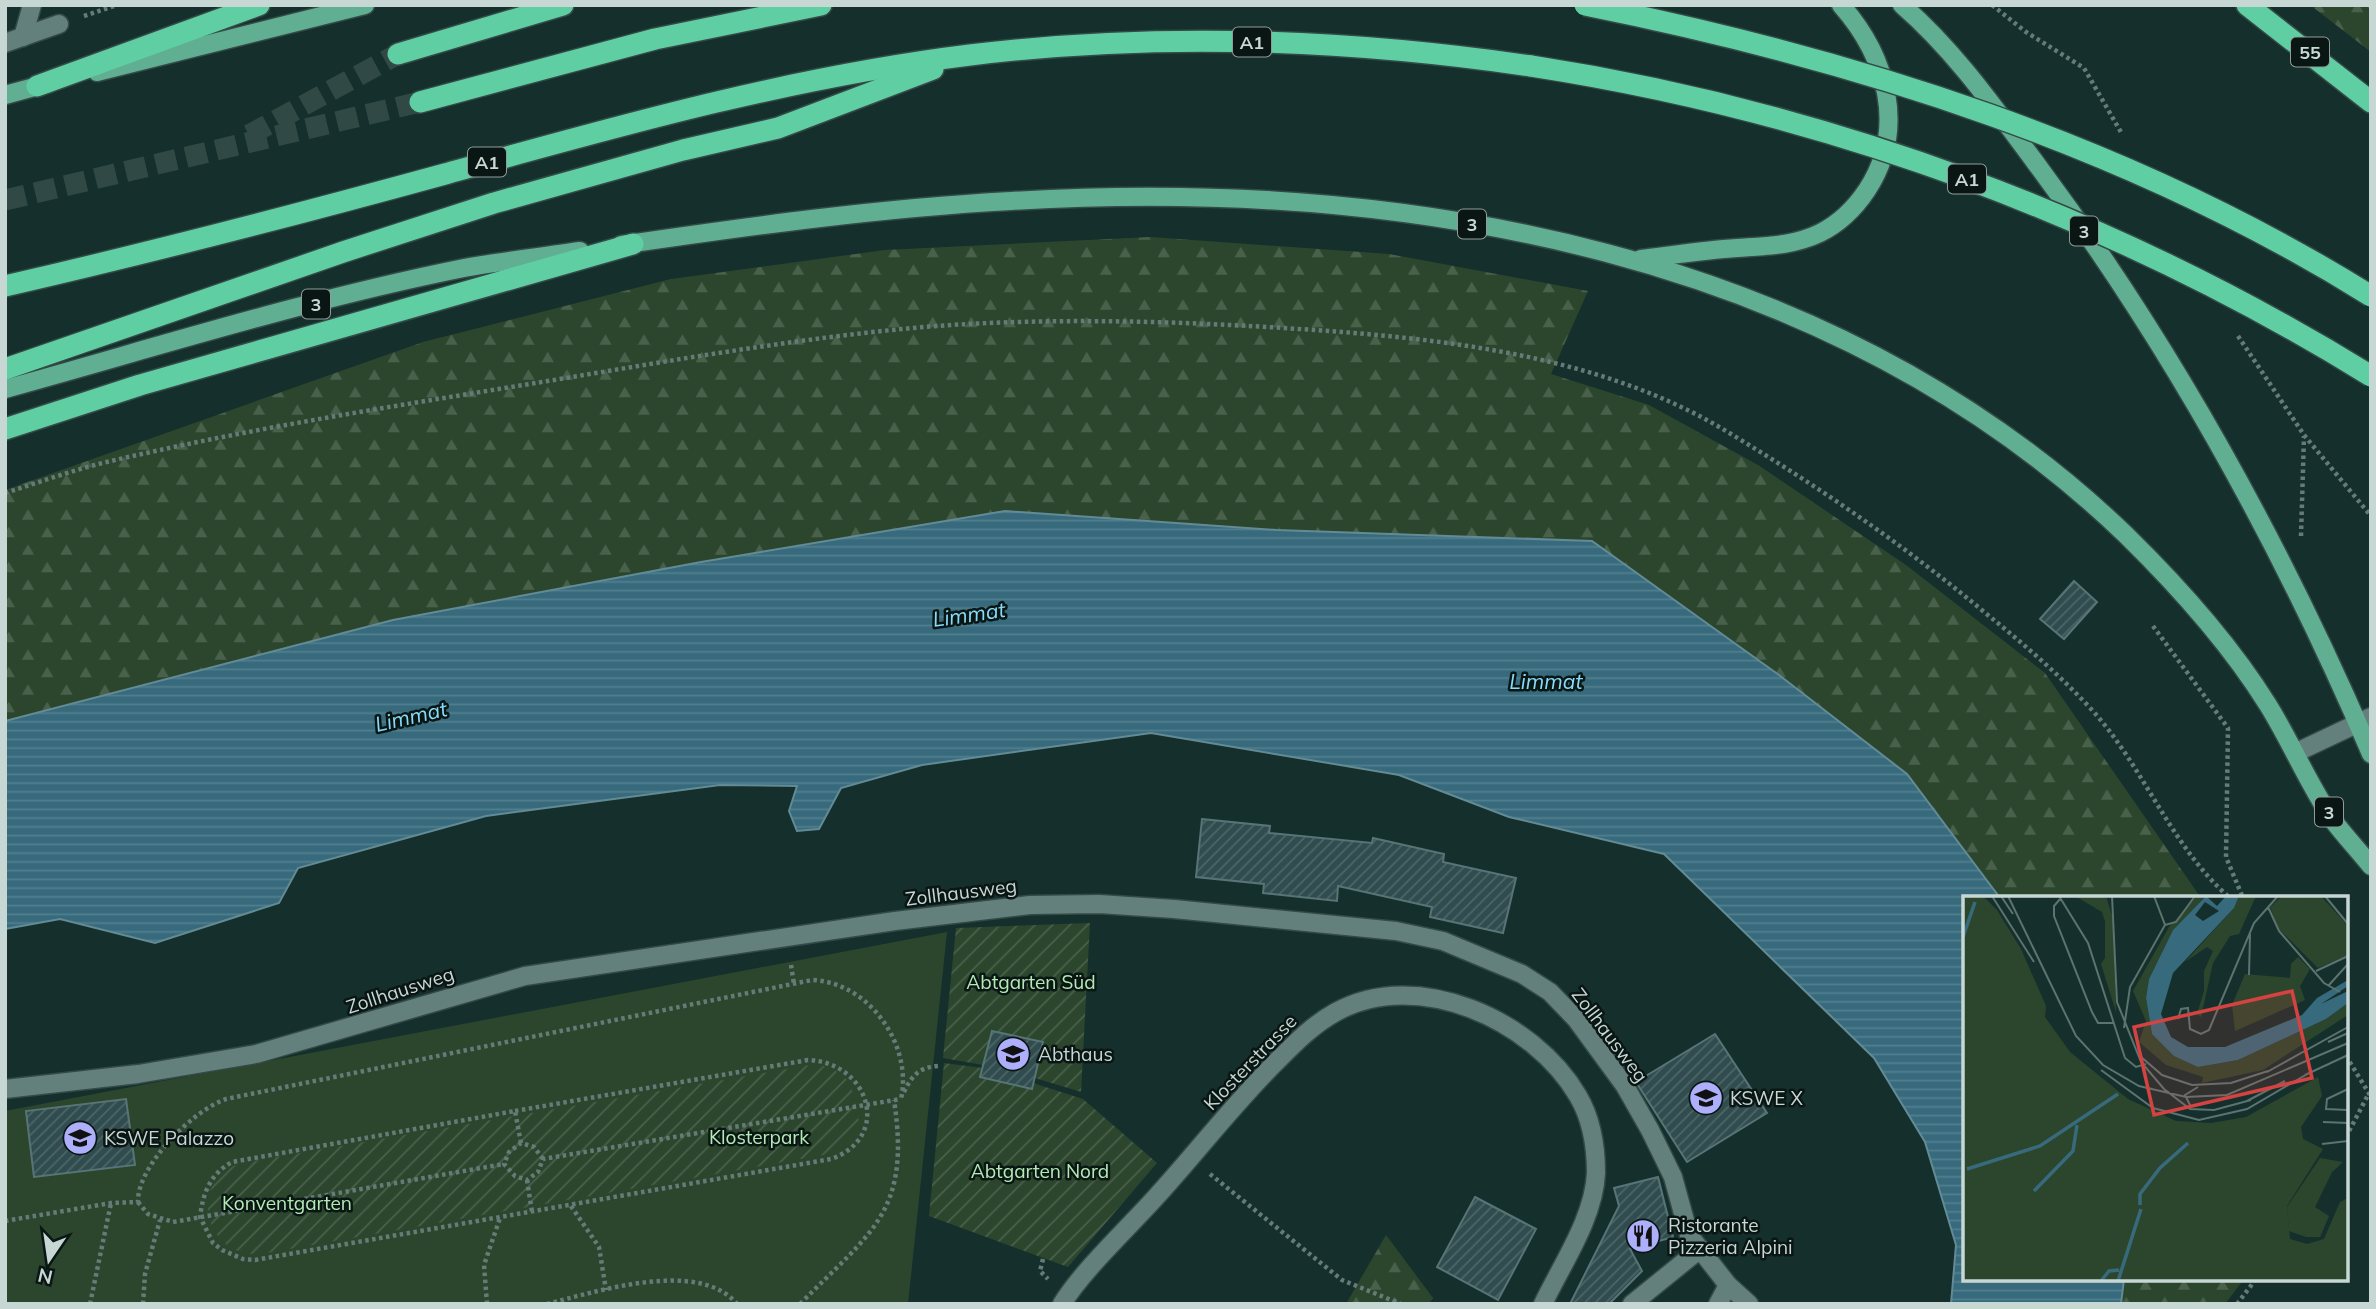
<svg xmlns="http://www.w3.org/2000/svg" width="2376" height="1309" viewBox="0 0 2376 1309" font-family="Mulish,sans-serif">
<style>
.forest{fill:url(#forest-firs)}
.park{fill:#2c462d}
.garden{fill:url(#garden-furrows)}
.water{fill:url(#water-rules);stroke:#628b96;stroke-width:2}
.building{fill:url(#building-hatch);stroke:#577477;stroke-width:2}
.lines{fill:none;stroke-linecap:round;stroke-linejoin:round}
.highway-tunnel{stroke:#304945;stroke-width:21;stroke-dasharray:21 10;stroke-linecap:butt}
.lane-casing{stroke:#344a47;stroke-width:21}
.street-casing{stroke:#344a47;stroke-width:21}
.primary-casing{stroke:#344a47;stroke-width:21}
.highway-casing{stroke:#344a47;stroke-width:24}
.path{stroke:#657b78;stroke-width:4.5;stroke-dasharray:3.5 3.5;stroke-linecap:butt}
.lane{stroke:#63807c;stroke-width:18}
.street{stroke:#63807c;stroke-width:18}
.primary{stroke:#61af93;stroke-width:18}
.highway{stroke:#5fcfa3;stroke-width:21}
.highway-bridge-casing{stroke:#344a47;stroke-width:24;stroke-linecap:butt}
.highway-bridge{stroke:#5fcfa3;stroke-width:21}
.labels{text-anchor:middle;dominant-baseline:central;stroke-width:5;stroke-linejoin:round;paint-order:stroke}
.shield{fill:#0a1614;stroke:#8e9d9a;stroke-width:2}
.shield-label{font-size:18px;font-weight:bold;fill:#c7d7d4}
.street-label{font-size:19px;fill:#c7d7d4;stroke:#0a1614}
.park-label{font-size:19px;fill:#b4ebb5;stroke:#0a1614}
.poi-label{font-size:19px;fill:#c7d7d4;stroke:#0a1614;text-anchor:start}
.water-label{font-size:21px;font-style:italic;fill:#87dbfa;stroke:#0a1614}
.inset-river{fill:none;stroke:#376a7c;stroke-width:3.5}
.inset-road{fill:none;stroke:#5c736f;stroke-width:2}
.view{fill:#d44242;fill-opacity:0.15;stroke:#d44242;stroke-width:3.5}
.inset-edge{fill:none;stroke:#c7d7d4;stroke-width:3.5}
</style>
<defs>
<pattern id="forest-firs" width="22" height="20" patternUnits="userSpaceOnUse" patternTransform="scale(1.75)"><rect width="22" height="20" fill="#2c462d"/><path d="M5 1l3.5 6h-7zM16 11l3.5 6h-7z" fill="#49604b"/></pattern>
<pattern id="garden-furrows" width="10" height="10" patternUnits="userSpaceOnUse" patternTransform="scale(1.75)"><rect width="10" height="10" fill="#2c462d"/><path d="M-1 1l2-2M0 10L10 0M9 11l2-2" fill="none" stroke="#49604b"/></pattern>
<pattern id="water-rules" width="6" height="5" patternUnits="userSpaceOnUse" patternTransform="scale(1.75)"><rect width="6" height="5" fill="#376a7c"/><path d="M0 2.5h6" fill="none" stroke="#527f8e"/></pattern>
<pattern id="building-hatch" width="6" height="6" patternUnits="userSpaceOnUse" patternTransform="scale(1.75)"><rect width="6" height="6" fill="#314c4f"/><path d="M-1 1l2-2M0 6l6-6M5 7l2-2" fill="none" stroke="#4d6567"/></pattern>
</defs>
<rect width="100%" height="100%" fill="#15302c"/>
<g class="forest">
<polygon points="2310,5 2371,5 2371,52"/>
<polygon points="1150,237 1389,254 1588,291 1551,374 1649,405 1758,465 1906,565 2045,673 2201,898 2000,898 1907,774 1779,675 1592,541 1277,530 1005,511 701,562 393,620 5,721 5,490 423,342 671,279 885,250"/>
<polygon points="1386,1235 1433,1298 1428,1304 1346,1304"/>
<polygon points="2124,1279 2244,1279 2225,1304 2121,1304"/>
</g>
<polygon class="park" points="947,932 908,1304 5,1304 5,1111"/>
<g class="garden">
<polygon points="1090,923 1081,1092 1035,1078 1043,1042 992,1031 983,1065 943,1058 956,928"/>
<polygon points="944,1063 983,1068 981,1077 1032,1089 1033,1083 1083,1099 1157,1163 1068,1267 929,1216"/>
<path d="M 816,1064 C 854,1073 852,1088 859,1122 L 849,1141 L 823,1155 L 261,1254 C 203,1259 186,1179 242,1163 Z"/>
</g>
<polygon class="water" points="1005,511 1277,530 1592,541 1779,675 1907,774 2000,898 1965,898 1965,1279 2124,1279 2121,1304 1951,1304 1956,1245 1925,1142 1874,1058 1664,854 1509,817 1399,775 1151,733 922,765 841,788 819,829 797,831 789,811 797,786 720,785 486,816 298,868 279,903 155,943 60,919 5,929 5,721 393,620 701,562"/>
<g class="building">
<polygon points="2074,581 2097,602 2064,639 2040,619"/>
<polygon points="1202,819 1270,826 1269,833 1372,843 1373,838 1444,854 1443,862 1516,878 1503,933 1430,917 1432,907 1338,886 1337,901 1263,893 1264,884 1196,877"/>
<polygon points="992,1031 1043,1042 1032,1089 980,1077"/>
<polygon points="1715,1034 1767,1113 1687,1162 1636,1082"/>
<polygon points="126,1099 135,1165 34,1177 26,1111"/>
<polygon points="1658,1177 1673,1237 1630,1249 1642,1271 1609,1304 1570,1304 1619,1206 1614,1188"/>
<polygon points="1475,1197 1536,1229 1498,1300 1437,1267"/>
</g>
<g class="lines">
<g class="highway-tunnel">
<polyline points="249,135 398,54"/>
<polyline points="5,200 420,102"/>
</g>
<g class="lane-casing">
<g id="lane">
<polyline points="5,1089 138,1074 256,1054 525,976 895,921 1030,905 1099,904 1174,909 1396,931 1443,941 1522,974 1550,992 1576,1019 1625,1086 1650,1130 1673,1177 1689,1235 1728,1285 1749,1304"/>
<polyline points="1632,1304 1700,1249"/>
</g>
</g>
<g class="street-casing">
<g id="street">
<polyline points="23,37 32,5"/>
<polyline points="5,43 59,24"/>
<polyline points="2295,753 2371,717"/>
<path d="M 1062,1304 C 1082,1271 1129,1227 1156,1197 C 1198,1151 1235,1102 1279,1059 C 1297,1041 1314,1024 1336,1012 C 1417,967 1534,1020 1578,1096 C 1591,1118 1596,1147 1596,1173 C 1594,1218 1562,1264 1543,1304"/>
<polyline points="1718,1304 1728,1285"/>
</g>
</g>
<g class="primary-casing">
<g id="primary">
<path d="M 1902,5 C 1954,50 1994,107 2035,162 C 2170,343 2282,546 2371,754"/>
<polyline points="97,72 365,5"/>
<polyline points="5,95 49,83"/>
<path d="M 621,245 C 751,226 881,208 1011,201 C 1406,177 1832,252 2126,535 C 2178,586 2230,644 2268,705 C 2291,742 2308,783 2332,819 C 2344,835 2358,850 2371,866"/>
<path d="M 1641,259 C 1673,255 1705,250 1737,248 C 1766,246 1793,246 1820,233 C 1840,223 1855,208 1867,190 C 1907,129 1887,57 1841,5"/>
<path d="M 5,389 C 157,347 309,299 464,268 C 502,261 541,257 580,251"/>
</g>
</g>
<g class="highway-casing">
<g id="highway">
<polyline points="2247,5 2371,102"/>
<polyline points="398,54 563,5"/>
<polyline points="37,86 259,5"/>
<polyline points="420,102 655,39 821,5"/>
<path d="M 5,286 C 153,252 299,214 445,174 C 618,126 791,77 970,55 C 1157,32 1346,39 1531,66"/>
<polyline points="5,369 343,252 494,203 683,150 778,128 933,69"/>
<polyline points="5,429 140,385 633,244"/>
</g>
</g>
<g class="path">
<polyline points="1992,5 2026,32 2084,68 2122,134"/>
<polyline points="2369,5 2371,7"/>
<polyline points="84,16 117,5"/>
<polyline points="2238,336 2304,435 2371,516"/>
<path d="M 5,493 C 40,482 76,469 111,461 C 243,430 377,409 511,387 C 648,365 786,339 924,327 C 1059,316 1208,322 1342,332 C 1470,342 1609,362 1721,428 C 1813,483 1900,542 1983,611 C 2021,642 2058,673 2092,710 C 2144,767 2171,847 2230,898"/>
<polyline points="2301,536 2304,436"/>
<polyline points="2153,626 2228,728 2226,857 2243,898"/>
<polyline points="791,965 794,984"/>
<polyline points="2346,1056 2370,1095"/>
<path d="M 904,1092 C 912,1075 920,1067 938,1066"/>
<path d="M 515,1111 L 808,1060 C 869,1062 893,1137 831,1159 L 255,1260 L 243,1259 L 222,1250 L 213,1243 L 200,1217 C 203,1193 210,1174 232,1162 L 515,1111 L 521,1143"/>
<polyline points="2346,1137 2369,1093"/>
<polyline points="543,1159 534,1147 521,1143 509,1152 504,1164 515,1176 527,1180 538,1172 543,1159 901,1099"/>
<polyline points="1210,1174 1342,1280 1401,1304"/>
<polyline points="527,1180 532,1212"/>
<polyline points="138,1202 148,1214 173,1222 504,1164"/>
<polyline points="571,1206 599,1247 606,1290"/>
<path d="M 5,1221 L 111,1203 L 138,1202 C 137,1166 193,1110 226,1099 L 812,980 C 869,982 913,1045 901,1099"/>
<polyline points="1043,1259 1040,1271 1048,1279"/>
<polyline points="90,1304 111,1203"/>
<polyline points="143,1304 145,1274 160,1220"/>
<polyline points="487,1304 484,1265 500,1218"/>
<path d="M 547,1304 C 595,1292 699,1258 737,1304"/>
<path d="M 800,1304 C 872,1231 911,1212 894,1100"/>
<polyline points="2237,1304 2256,1279"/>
</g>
<use href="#lane" class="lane"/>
<use href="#street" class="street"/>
<use href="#primary" class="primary"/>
<use href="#highway" class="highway"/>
<g class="highway-bridge-casing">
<g id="highway-bridge">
<path d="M 1585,5 C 1859,60 2132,147 2371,296"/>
<path d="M 1531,66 C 1829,112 2115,218 2371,376"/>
</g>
</g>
<use href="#highway-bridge" class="highway-bridge"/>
</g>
<defs>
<g id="school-disc" transform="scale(1.75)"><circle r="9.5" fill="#adaffb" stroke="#0a1614"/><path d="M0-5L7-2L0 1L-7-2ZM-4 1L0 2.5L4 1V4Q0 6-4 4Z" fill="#111"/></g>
<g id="restaurant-disc" transform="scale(1.75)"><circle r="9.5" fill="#adaffb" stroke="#0a1614"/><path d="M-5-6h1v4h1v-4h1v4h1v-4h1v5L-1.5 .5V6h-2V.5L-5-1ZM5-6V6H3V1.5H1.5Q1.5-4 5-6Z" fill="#111"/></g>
</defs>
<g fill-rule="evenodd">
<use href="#school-disc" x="1013" y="1054"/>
<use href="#school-disc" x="1706" y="1098"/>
<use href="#school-disc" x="80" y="1138"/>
<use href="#restaurant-disc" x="1643" y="1236"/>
</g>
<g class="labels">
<g class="shield">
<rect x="1233" y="27.5" width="38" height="29" rx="5"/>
<rect x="2291" y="37.5" width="38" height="29" rx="5"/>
<rect x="468" y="147.5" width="38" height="29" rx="5"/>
<rect x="1948" y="164.5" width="38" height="29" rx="5"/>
<rect x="1458" y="209.5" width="28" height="29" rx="5"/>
<rect x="2070" y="216.5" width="28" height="29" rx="5"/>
<rect x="302" y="289.5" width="28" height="29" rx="5"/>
<rect x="2315" y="797.5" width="28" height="29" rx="5"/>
</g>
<g class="shield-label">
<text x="1252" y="42">A1</text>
<text x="2310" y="52">55</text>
<text x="487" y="162">A1</text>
<text x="1967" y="179">A1</text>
<text x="1472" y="224">3</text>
<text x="2084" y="231">3</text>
<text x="316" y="304">3</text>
<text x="2329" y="812">3</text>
</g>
<g class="street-label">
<text transform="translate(961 892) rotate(-7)">Zollhausweg</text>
<text transform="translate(400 990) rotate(-18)">Zollhausweg</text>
<text transform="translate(1610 1035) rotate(53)">Zollhausweg</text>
<text transform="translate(1250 1062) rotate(-46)">Klosterstrasse</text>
</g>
<g class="park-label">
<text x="1031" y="982">Abtgarten Süd</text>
<text x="759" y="1137">Klosterpark</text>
<text x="1040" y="1171">Abtgarten Nord</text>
<text x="287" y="1203">Konventgarten</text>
</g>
<g class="poi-label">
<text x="1038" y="1054">Abthaus</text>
<text x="1730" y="1098">KSWE X</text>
<text x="104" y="1138">KSWE Palazzo</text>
<text x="1668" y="1225">Ristorante<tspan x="1668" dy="22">Pizzeria Alpini</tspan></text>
</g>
<g class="water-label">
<text transform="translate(969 614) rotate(-8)">Limmat</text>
<text x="1546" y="681">Limmat</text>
<text transform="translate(411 716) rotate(-13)">Limmat</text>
</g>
</g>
<g transform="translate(1963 896)">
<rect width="385" height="385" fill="#15302c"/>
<path d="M 319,0 L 358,0 L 385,30 L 385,59 L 355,72 L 315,32 L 307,11 Z" fill="#2c462d"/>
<path d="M 0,0 L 20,0 L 34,14 L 58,53 L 83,110 L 82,121 L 107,156 L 165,203 L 213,225 L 248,227 L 283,221 L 355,181 L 359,200 L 338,231 L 340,243 L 360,253 L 324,310 L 327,343 L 344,348 L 361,343 L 377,306 L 385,302 L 385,385 L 0,385 ZM 112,0 L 143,0 L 150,23 L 153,116 L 138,68 L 142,62 L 142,25 L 139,16 ZM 243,0 L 210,34 L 186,83 L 183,102 L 189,138 L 235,171 L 275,164 L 363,123 L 385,107 L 385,119 L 300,174 L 239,187 L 240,181 L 203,169 L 176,146 L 183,125 L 170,95 L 206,31 L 233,1 ZM 276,0 L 293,0 L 276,38 L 267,40 L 250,67 L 238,121 L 234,118 L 241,95 L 241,75 L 250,55 L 244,51 L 222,66 L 271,12 Z" fill="#2c462d"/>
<path d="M 357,262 L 380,266 L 369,276 L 352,311 L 366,320 L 357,341 L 343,341 L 326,335 L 324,311 Z" fill="#2c462d"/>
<path d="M 344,0 L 380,38 L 346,58 L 326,33 L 333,26 L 340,33 L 343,30 L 339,25 L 355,12 ZM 335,61 L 347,73 L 337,90 L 342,104 L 272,135 L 269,109 L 282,78 L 327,82 L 328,68 Z" fill="#2c462d"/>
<path d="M 313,103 L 316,108 L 276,123 L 276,118 Z" fill="#2c462d"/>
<path d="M 243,0 L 254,10 L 263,0 L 276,0 L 271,12 L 210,77 L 198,118 L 208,141 L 225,151 L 262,151 L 339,119 L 354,102 L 385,84 L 385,90 L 358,108 L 385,95 L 385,107 L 363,123 L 275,164 L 235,171 L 211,160 L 189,138 L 183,102 L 186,83 L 210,34 ZM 242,6 L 256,15 L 240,25 L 232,19 Z" fill="#376a7c" fill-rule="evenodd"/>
<path class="inset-river" d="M 0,41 L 12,6M 4,273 L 77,250 L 155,198M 71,295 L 110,255 L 114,229M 177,309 L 177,298 L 197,272 L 225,247M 138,385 L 146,375 L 156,374M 155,385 L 178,313"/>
<path class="inset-road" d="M 29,0 L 71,66M 38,0 L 50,18M 45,0 L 113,140 L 140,169 L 176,190 L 223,201 L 264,199 L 385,147M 96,0 L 125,47 L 162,162 L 173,171 L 183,168M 149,0 L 154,106 L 178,166 L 201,193 L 227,213 L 251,214 L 288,204M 362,0 L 385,28M 98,2 L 91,10 L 91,20 L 129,116 L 135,127 L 150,127M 305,11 L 316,35 L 361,87 L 377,96M 202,29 L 213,26 L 232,0M 353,75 L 385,60M 286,79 L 287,38M 366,89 L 385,68M 215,123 L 218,113 L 225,112 L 227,133 L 238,138 L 246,134 L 291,27 L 315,0M 161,132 L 167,91 L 202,29 L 191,0M 365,146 L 385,137M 177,160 L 199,179 L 229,189 L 268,187 L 305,175M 138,174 L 190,212 L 236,224 L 284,213 L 346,177M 304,176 L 385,131M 342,179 L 385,159M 385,193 L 364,203 L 363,213 L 385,214M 284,205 L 322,185M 228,211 L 222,199 L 235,191M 360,226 L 385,227M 359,248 L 385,245"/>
<path class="view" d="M 329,95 L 349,182 L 191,219 L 171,131 Z"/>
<rect width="385" height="385" class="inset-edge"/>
</g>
<rect width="2376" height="1309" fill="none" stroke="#c7d7d4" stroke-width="14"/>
<g transform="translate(49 1260) rotate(193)" stroke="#0a1614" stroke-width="5" paint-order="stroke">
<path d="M0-5L12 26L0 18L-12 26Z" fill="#c7d7d4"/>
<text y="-10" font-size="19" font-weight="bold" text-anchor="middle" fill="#c7d7d4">N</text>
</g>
</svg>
